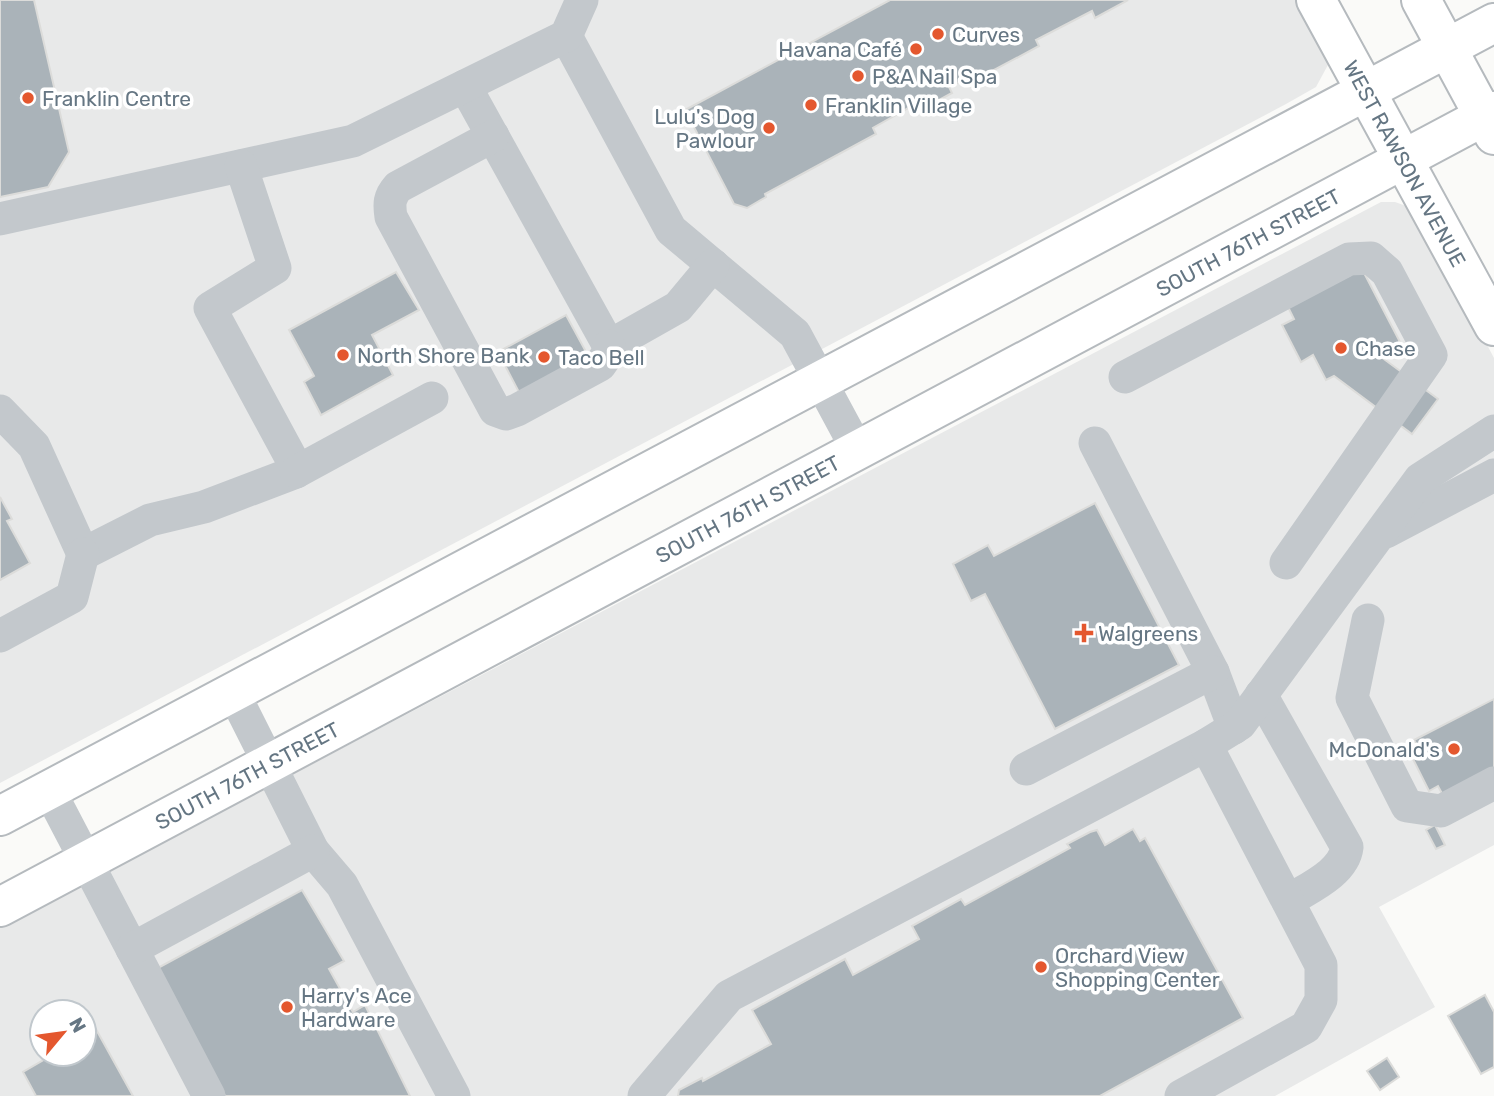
<svg xmlns="http://www.w3.org/2000/svg" width="1494" height="1096" viewBox="0 0 1494 1096" font-family="Rubik,sans-serif">
<style>
.built{fill:#e8e9e9;fill-rule:evenodd}
.building{fill:#aab3b9;stroke:#dcdcda;stroke-width:2}
.lines{fill:none;stroke-linecap:round;stroke-linejoin:round}
.major-casing{stroke:#b5babe;stroke-width:42}
.minor{stroke:#c3c8cc;stroke-width:33}
.major{stroke:#fff;stroke-width:38}
.poi-dot{fill:#e4572e;stroke:#fff;stroke-width:2.5}
.labels{text-anchor:middle;dominant-baseline:central;stroke-width:7;stroke-linejoin:round;paint-order:stroke}
.poi-label{font-size:21px;fill:#657683;stroke:#fff;text-anchor:start}
.street-label{font-size:21px;fill:#657683;stroke:#fff}
</style>
<rect width="100%" height="100%" fill="#fafaf8"/>
<g class="built">
<polygon points="0,0 1299,0 1329,63 1316,87 1286,104 0,783"/>
<path d="M 1381,202 L 1395,202 L 1409,207 L 1420,218 L 1494,358 L 1494,845 L 1379,907 L 1435,1007 L 1275,1096 L 0,1096 L 0,928 ZM 42,1012 L 84,1012 L 84,1054 L 42,1054 Z"/>
</g>
<g class="building">
<polygon points="0,0 34,0 69,152 48,187 0,197"/>
<polygon points="890,0 1128,0 1095,18 1092,11 1036,40 1039,46 979,78 976,73 949,87 952,93 915,113 912,106 873,128 876,134 765,194 766,197 747,208 734,204 685,110"/>
<polygon points="1362,269 1400,342 1377,354 1438,399 1412,434 1334,376 1326,380 1313,355 1301,362 1282,325 1294,319 1288,307"/>
<polygon points="396,272 419,310 372,335 393,375 321,415 304,382 314,376 289,330"/>
<polygon points="566,315 591,361 522,398 498,352"/>
<polygon points="0,497 12,519 7,521 30,563 0,580"/>
<polygon points="1095,503 1179,665 1055,729 985,594 971,601 953,564 988,545 994,556"/>
<polygon points="1494,699 1494,778 1445,799 1438,786 1429,791 1409,751 1418,747 1414,740"/>
<polygon points="1435,825 1445,845 1436,849 1426,830"/>
<polygon points="1133,829 1140,841 1145,838 1243,1018 1100,1096 678,1096 679,1090 702,1078 703,1081 771,1044 752,1010 845,959 853,975 919,939 912,926 961,899 965,905 1070,848 1067,844 1090,832 1097,830 1105,845"/>
<polygon points="302,890 344,961 329,969 353,1012 365,1005 410,1096 225,1096 156,969"/>
<polygon points="1485,995 1494,1012 1494,1067 1481,1074 1448,1016"/>
<polygon points="92,1022 133,1096 36,1096 23,1072 54,1054 84,1054 84,1027"/>
<polygon points="1387,1058 1399,1077 1380,1090 1367,1071"/>
</g>
<g class="lines">
<g class="major-casing">
<g id="major">
<path id="s1" d="M 1316,0 L 1494,326"/>
<polyline points="1421,0 1494,135"/>
<polyline points="0,816 1494,23"/>
<path id="s2" d="M 0,907 L 1494,111"/>
</g>
</g>
<g class="minor">
<polyline points="566,36 671,230 795,334 858,451"/>
<polyline points="465,86 609,346 678,307 713,265"/>
<path d="M 493,136 L 398,187 C 389,197 389,204 391,217 L 495,410 L 506,414 L 517,410 L 600,365 L 607,355 L 609,346"/>
<polyline points="0,219 353,141 566,36 582,0"/>
<polyline points="1125,377 1349,259 1371,258 1387,272 1431,355 1286,563"/>
<polyline points="0,411 34,446 83,554 150,520 204,507 296,472 290,456 210,308 275,268 241,166"/>
<polyline points="1095,443 1213,672 1234,728"/>
<polyline points="296,472 432,398"/>
<polyline points="1386,532 1494,475"/>
<polyline points="1368,620 1352,698 1407,806 1441,811 1494,783"/>
<polyline points="0,636 72,597 83,554"/>
<polyline points="233,692 313,851 342,885 454,1096"/>
<path d="M 1261,695 L 1347,847 C 1344,873 1308,888 1288,901"/>
<polyline points="1026,769 1213,672"/>
<polyline points="49,790 209,1096"/>
<polyline points="132,949 313,851"/>
<polyline points="644,1096 729,996 1206,745"/>
<polyline points="1181,1096 1306,1027 1321,1000 1321,965 1206,745 1240,724 1420,479 1494,431"/>
</g>
<use href="#major" class="major"/>
</g>
<g class="poi-dot">
<circle cx="938" cy="34" r="7"/>
<circle cx="916" cy="49" r="7"/>
<circle cx="858" cy="76" r="7"/>
<circle cx="28" cy="98" r="7"/>
<circle cx="811" cy="105" r="7"/>
<circle cx="769" cy="128" r="7"/>
<circle cx="1341" cy="348" r="7"/>
<circle cx="343" cy="355" r="7"/>
<circle cx="544" cy="357" r="7"/>
<path d="M1080.5 622.5h7v7h7v7h-7v7h-7v-7h-7v-7h7z"/>
<circle cx="1454" cy="749" r="7"/>
<circle cx="1041" cy="967" r="7"/>
<circle cx="287" cy="1007" r="7"/>
</g>
<g class="labels">
<g class="poi-label">
<text x="952" y="34">Curves</text>
<text x="902" y="49" text-anchor="end">Havana Café</text>
<text x="872" y="76">P&amp;A Nail Spa</text>
<text x="42" y="98">Franklin Centre</text>
<text x="825" y="105">Franklin Village</text>
<text x="755" y="116" text-anchor="end">Lulu's Dog<tspan x="755" dy="24">Pawlour</tspan></text>
<text x="1355" y="348">Chase</text>
<text x="357" y="355">North Shore Bank</text>
<text x="558" y="357">Taco Bell</text>
<text x="1098" y="633">Walgreens</text>
<text x="1440" y="749" text-anchor="end">McDonald's</text>
<text x="1055" y="955">Orchard View<tspan x="1055" dy="24">Shopping Center</tspan></text>
<text x="301" y="995">Harry's Ace<tspan x="301" dy="24">Hardware</tspan></text>
</g>
<g class="street-label">
<text stroke="none"><textPath href="#s1" startOffset="186">WEST RAWSON AVENUE</textPath></text>
<text stroke="none"><textPath href="#s2" startOffset="1414">SOUTH 76TH STREET</textPath></text>
<text stroke="none"><textPath href="#s2" startOffset="847">SOUTH 76TH STREET</textPath></text>
<text stroke="none"><textPath href="#s2" startOffset="280">SOUTH 76TH STREET</textPath></text>
</g>
</g>
<g transform="translate(63 1033) rotate(61)"><circle r="33" fill="#ffffff" stroke="#c1c8cd" stroke-width="2"/>
<path d="M0-5L12 26L0 18L-12 26Z" fill="#e4572e"/>
<text y="-10" font-size="19" font-weight="bold" text-anchor="middle" fill="#657683">N</text>
</g>
</svg>
